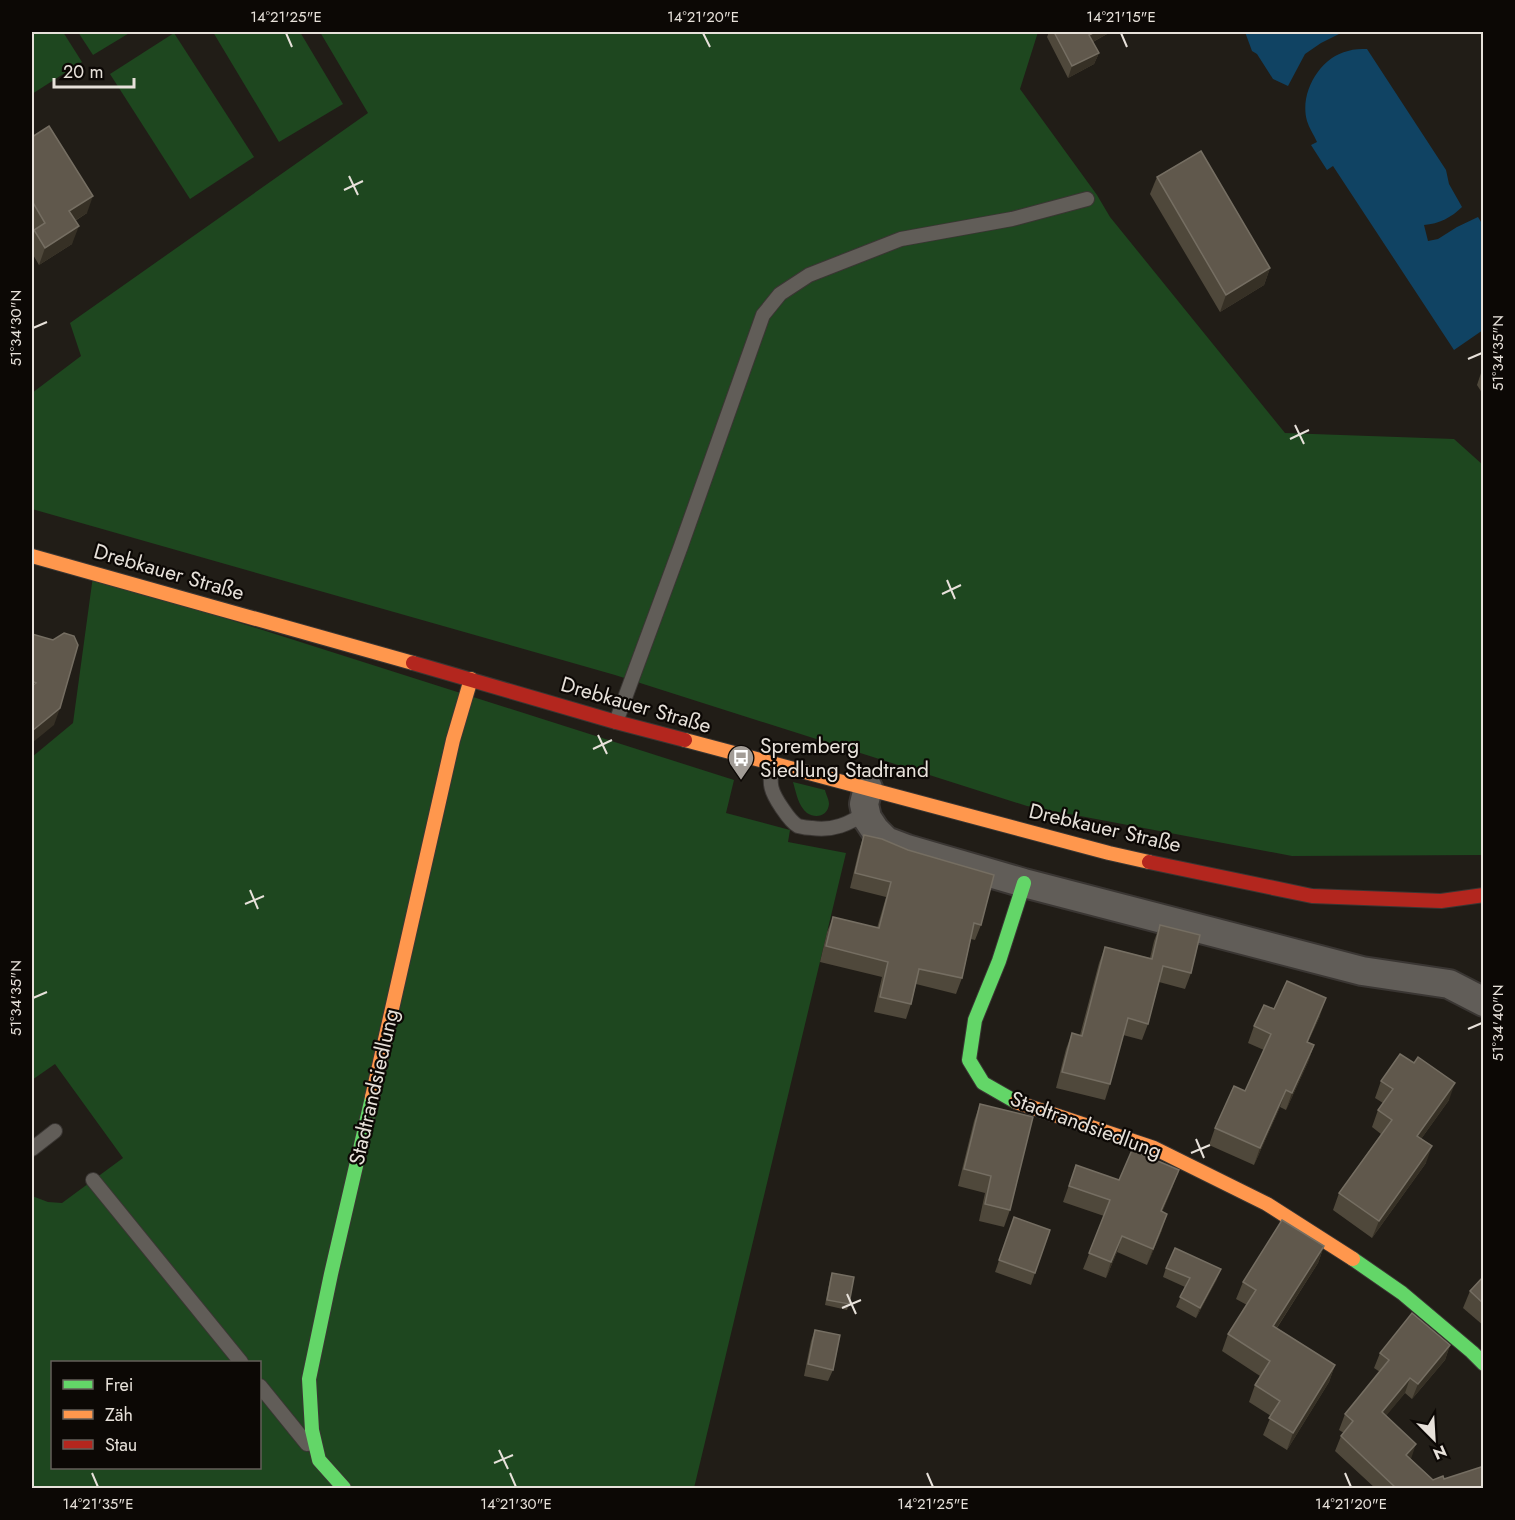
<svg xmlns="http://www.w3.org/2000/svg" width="1515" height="1520" viewBox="0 0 1515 1520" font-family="Jost,sans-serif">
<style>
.green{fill:#1e471f;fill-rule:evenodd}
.water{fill:#104363}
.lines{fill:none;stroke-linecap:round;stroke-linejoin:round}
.lane-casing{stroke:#3a3633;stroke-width:16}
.street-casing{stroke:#3a3633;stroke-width:32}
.fast-casing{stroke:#3a3633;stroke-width:16}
.slow-casing{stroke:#3a3633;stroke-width:16}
.jam-casing{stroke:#3a3633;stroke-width:16}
.lane{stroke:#615d58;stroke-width:14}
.street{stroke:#615d58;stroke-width:28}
.fast{stroke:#63d668;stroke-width:14}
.slow{stroke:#ff974d;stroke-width:14}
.jam{stroke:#b3261e;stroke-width:14}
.wall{fill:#4f483b}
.shaded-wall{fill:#363025}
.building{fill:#60584c;stroke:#756e62;stroke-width:1.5}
.ticks{fill:none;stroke:#e7e1da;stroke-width:2}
.labels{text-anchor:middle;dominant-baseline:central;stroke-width:4.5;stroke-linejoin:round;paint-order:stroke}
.street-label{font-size:21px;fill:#e7e1da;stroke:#0c0805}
.poi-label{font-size:21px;fill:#e7e1da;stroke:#0c0805;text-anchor:start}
.neatline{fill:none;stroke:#e7e1da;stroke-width:2}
.ticks-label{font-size:15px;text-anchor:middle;fill:#e7e1da}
</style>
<rect width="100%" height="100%" fill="#211d17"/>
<g class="green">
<polygon points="32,32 63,32 82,62 32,94"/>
<polygon points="78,32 131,32 93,55"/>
<polygon points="213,32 300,32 343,104 279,142"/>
<polygon points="320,32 1038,32 1020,89 1097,195 1110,217 1285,433 1454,439 1483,465 1483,855 1292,856 1027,806 615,675 32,509 32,393 81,356 70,323 368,113"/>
<polygon points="174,33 254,157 190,199 110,74"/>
<path d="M 93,576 L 734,780 L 726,813 L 790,830 L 788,842 L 846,853 L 694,1488 L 32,1488 L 32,1196 L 48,1202 L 62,1203 L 123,1158 L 55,1064 L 32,1080 L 32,757 L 73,723 ZM 52,1362 L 260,1362 L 260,1468 L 52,1468 Z"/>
<path d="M 793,782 L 825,790 C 826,795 829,799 829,804 C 828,816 816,819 807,813 C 798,806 796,792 793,782 Z"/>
</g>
<g class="water">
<polygon points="1245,32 1343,32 1321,43 1305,54 1288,86 1273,79 1257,54 1252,51"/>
<path d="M 1367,49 L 1446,170 L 1449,184 L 1462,207 C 1452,217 1439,224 1424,225 L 1428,241 L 1438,239 L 1457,227 L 1478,217 L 1483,225 L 1483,330 L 1454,350 L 1333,166 L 1327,170 L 1311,145 L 1317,142 C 1314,135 1309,128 1307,121 C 1299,93 1320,57 1348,51 C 1354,49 1361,49 1367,49 Z"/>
</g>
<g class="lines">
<g class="lane-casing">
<g id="lane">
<polyline points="616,722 681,546 763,315 780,294 809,275 901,239 1012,219 1087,199"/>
<path d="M 773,764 C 768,784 771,792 782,808 C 786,814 791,822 798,826 C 802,827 808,828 812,828 C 833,831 849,824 865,813"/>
<polyline points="32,1149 55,1131"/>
<polyline points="93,1180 241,1362"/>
<polyline points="260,1386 307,1444"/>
</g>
</g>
<g class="street-casing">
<polyline id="street" points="868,788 864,804 867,818 875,830 886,841 907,849 1024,883 1362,971 1449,984 1484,1002"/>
</g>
<g class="fast-casing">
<g id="fast">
<polyline points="1016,1102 983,1083 969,1060 975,1020 999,961 1024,883"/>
<polyline points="1353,1259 1402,1293 1472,1352 1484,1364"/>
<polyline points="344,1488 319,1460 312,1430 309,1379 331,1274 372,1097"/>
</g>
</g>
<g class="slow-casing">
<g id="slow">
<polyline points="32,556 413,663"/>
<polyline points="685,740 1109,853 1149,862"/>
<polyline points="372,1097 453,740 471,679"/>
<polyline points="1016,1102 1154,1148 1267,1204 1353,1259"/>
</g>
</g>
<g class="jam-casing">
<g id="jam">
<polyline points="413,663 616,722 685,740"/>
<polyline points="1149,862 1312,896 1441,901 1484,895"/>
</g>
</g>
<use href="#lane" class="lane"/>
<use href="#street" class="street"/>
<use href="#fast" class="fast"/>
<use href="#slow" class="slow"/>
<use href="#jam" class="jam"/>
</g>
<g class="wall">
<polygon points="1049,32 1108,32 1107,34 1093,42 1099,53 1094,64 1068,78 1047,37"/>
<polygon points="32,137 87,213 75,221 72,244 39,265 32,253 32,238 34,231 32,228"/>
<polygon points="1157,177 1270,268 1264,285 1220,312 1150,194"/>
<polygon points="1484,372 1484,396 1477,385 1481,373"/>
<polygon points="864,835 981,925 975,940 971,939 962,978 956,994 916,984 911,1004 906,1019 874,1012 882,977 820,962 827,932 833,917 877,928 886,897 850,888 859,850"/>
<polygon points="1160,925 1191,973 1185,989 1159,982 1148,1024 1142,1040 1123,1035 1110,1084 1105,1100 1056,1088 1066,1049 1072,1033 1080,1035 1099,963 1105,947 1150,958 1154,941"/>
<polygon points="1274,1009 1320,1016 1308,1042 1314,1045 1308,1062 1286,1110 1280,1107 1254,1165 1209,1145 1215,1128 1245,1091 1264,1050 1248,1043 1254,1026"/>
<polygon points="1381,1081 1449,1100 1421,1139 1426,1163 1372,1238 1333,1210 1339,1193 1381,1134 1372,1127 1378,1110 1383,1103 1375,1098"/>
<polygon points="980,1104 1010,1210 1004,1227 979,1221 985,1193 958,1186 974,1121"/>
<polygon points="1076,1165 1119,1180 1173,1186 1162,1212 1162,1230 1147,1265 1117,1252 1106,1278 1083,1269 1104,1216 1063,1202"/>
<polygon points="1014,1217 1035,1273 1031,1285 995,1272"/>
<polygon points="1324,1246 1318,1263 1277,1328 1335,1365 1329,1382 1287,1450 1263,1435 1271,1416 1249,1402 1255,1385 1260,1376 1222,1351 1228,1334 1247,1305 1236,1299 1243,1282"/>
<polygon points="1166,1268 1217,1279 1196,1318 1176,1307 1185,1287 1163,1277"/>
<polygon points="832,1273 849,1304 847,1310 825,1305 830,1279"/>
<polygon points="1484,1276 1484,1326 1463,1308 1470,1291"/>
<polygon points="815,1330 833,1370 828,1381 804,1376 811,1341"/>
<polygon points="1450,1345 1445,1360 1412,1399 1405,1393 1386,1415 1411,1459 1433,1480 1444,1479 1484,1488 1375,1488 1335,1451 1341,1436 1344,1433 1339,1430 1345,1414 1380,1372 1374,1368 1380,1353"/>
</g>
<g class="shaded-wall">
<polygon points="1095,32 1108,32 1107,34 1085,46 1089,35"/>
<polygon points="1099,53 1094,64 1068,78 1072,66"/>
<polygon points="93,196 87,213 63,228 69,211"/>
<polygon points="79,226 72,244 39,265 45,248"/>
<polygon points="1270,268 1264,285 1220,312 1226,295"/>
<polygon points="60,708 54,725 32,743 32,731"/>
<polygon points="1326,998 1320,1016 1300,1059 1307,1042"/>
<polygon points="1314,1045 1308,1062 1286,1110 1292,1093"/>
<polygon points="1455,1083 1449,1100 1411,1153 1417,1136"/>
<polygon points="1286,1090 1280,1107 1254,1165 1260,1148"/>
<polygon points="1432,1146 1426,1163 1372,1238 1379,1221"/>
<polygon points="1179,1170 1173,1186 1156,1227 1161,1211"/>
<polygon points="1167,1214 1162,1230 1147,1265 1153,1249"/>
<polygon points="1122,1236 1117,1252 1106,1278 1111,1262"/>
<polygon points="1324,1246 1318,1263 1267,1343 1273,1326"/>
<polygon points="1221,1269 1217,1279 1196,1318 1200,1308"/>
<polygon points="1450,1345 1445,1360 1412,1399 1418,1384"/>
<polygon points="1335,1365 1329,1382 1287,1450 1293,1433"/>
<polygon points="1410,1378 1405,1393 1377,1427 1382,1412"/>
<polygon points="1416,1444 1411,1459 1406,1455"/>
</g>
<g class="building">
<polygon points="1054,32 1095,32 1089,35 1099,53 1072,66"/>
<polygon points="49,126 93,196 69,211 79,226 45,248 34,230 45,223 32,201 32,137"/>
<polygon points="1201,151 1270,268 1226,295 1157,177"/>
<polygon points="64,633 74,636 78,645 60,708 32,731 32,686 36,683 32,681 32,634 53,640"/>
<polygon points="864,835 882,839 908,850 994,875 981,925 974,923 962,978 919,969 911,1004 880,997 888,962 826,946 833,917 879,928 891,882 855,873"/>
<polygon points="1160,925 1200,935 1191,973 1163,966 1148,1024 1128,1018 1110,1084 1062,1072 1072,1033 1082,1036 1105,947 1152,959"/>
<polygon points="1287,981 1326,998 1307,1042 1314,1045 1292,1093 1286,1090 1260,1148 1215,1128 1234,1086 1245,1091 1271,1034 1254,1026 1264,1005 1274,1009"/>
<polygon points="1400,1054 1414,1063 1418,1057 1455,1083 1417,1136 1432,1146 1379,1221 1339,1193 1392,1120 1378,1110 1393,1089 1381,1081"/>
<polygon points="980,1104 1033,1117 1010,1210 985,1204 991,1176 964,1169"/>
<polygon points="1132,1150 1179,1170 1161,1211 1167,1214 1153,1249 1122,1236 1111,1262 1089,1253 1110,1200 1069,1186 1076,1165 1119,1180"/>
<polygon points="1014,1217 1050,1230 1035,1273 999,1260"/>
<polygon points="1282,1220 1324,1246 1273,1326 1335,1365 1293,1433 1269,1418 1280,1401 1255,1385 1270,1361 1228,1334 1256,1290 1243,1282"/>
<polygon points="1175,1248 1221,1269 1200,1308 1180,1297 1190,1278 1166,1268"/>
<polygon points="832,1273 854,1277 849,1304 827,1300"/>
<polygon points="1484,1276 1484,1304 1470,1291"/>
<polygon points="1412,1313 1450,1345 1418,1384 1410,1378 1382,1412 1416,1444 1406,1455 1433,1480 1443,1476 1444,1479 1484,1466 1484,1488 1396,1488 1341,1436 1353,1421 1345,1414 1389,1360 1380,1353"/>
<polygon points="815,1330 840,1335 833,1370 808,1364"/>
</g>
<path class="ticks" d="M 286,33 L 292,47M 703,33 L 710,47M 1121,33 L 1127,47M 349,176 L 358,195M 344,190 L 363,181M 33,328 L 47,322M 1468,359 L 1482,353M 1295,425 L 1304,444M 1290,439 L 1309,430M 947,580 L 955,599M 942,594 L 961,585M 598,735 L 607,754M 593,749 L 612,740M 250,890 L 258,909M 245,904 L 264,896M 33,998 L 47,992M 1468,1029 L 1482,1023M 1196,1139 L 1204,1158M 1191,1153 L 1210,1145M 847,1294 L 856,1314M 842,1308 L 861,1300M 499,1450 L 508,1469M 494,1463 L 513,1455M 92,1473 L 98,1487M 510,1473 L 516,1487M 927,1473 L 933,1487M 1345,1473 L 1351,1487"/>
<defs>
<g id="bus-pin" transform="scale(1.35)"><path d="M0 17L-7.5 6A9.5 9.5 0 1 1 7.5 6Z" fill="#a29c96" stroke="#0c0805"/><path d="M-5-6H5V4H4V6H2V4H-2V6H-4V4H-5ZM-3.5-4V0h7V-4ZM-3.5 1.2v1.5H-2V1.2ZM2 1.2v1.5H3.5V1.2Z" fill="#fff"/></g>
</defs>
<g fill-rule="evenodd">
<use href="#bus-pin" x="741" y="758"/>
</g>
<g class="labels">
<g class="street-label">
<text transform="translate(169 572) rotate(16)">Drebkauer Straße</text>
<text transform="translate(636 705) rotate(16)">Drebkauer Straße</text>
<text transform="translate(1105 828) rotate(13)">Drebkauer Straße</text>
<text transform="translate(374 1087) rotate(-77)">Stadtrandsiedlung</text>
<text transform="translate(1086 1125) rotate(20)">Stadtrandsiedlung</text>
</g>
<g class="poi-label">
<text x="760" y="746">Spremberg<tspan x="760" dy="24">Siedlung Stadtrand</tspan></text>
</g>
</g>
<rect width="1515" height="1520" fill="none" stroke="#0c0805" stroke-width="66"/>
<rect x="51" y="1361" width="210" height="108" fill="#0c0805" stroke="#645f5a" stroke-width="1.5"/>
<rect x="63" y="1380" width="30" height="9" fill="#63d668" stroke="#645f5a" stroke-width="1.5"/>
<text x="105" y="1391" font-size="18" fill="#e7e1da">Frei</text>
<rect x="63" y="1410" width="30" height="9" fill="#ff974d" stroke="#645f5a" stroke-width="1.5"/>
<text x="105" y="1421" font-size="18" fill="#e7e1da">Zäh</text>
<rect x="63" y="1440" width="30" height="9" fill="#b3261e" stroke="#645f5a" stroke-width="1.5"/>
<text x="105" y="1451" font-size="18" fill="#e7e1da">Stau</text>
<g transform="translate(1434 1439) rotate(156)" stroke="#0c0805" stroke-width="4.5" paint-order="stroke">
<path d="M0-4.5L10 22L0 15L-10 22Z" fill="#e7e1da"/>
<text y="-9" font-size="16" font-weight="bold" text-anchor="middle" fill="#e7e1da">N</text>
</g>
<path d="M54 78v9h80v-9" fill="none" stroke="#e7e1da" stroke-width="3"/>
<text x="63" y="78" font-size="18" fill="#e7e1da" stroke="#0c0805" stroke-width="4.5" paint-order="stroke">20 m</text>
<rect x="33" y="33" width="1449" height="1454" class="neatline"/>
<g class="ticks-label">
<text x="286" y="22">14°21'25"E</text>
<text x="703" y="22">14°21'20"E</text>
<text x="1121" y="22">14°21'15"E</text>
<text transform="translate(16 328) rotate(-90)" y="5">51°34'30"N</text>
<text transform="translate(1498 353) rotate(-90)" y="5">51°34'35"N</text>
<text transform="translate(16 998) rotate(-90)" y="5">51°34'35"N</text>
<text transform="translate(1498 1023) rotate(-90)" y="5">51°34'40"N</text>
<text x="98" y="1509">14°21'35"E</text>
<text x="516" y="1509">14°21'30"E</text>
<text x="933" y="1509">14°21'25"E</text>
<text x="1351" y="1509">14°21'20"E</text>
</g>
</svg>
